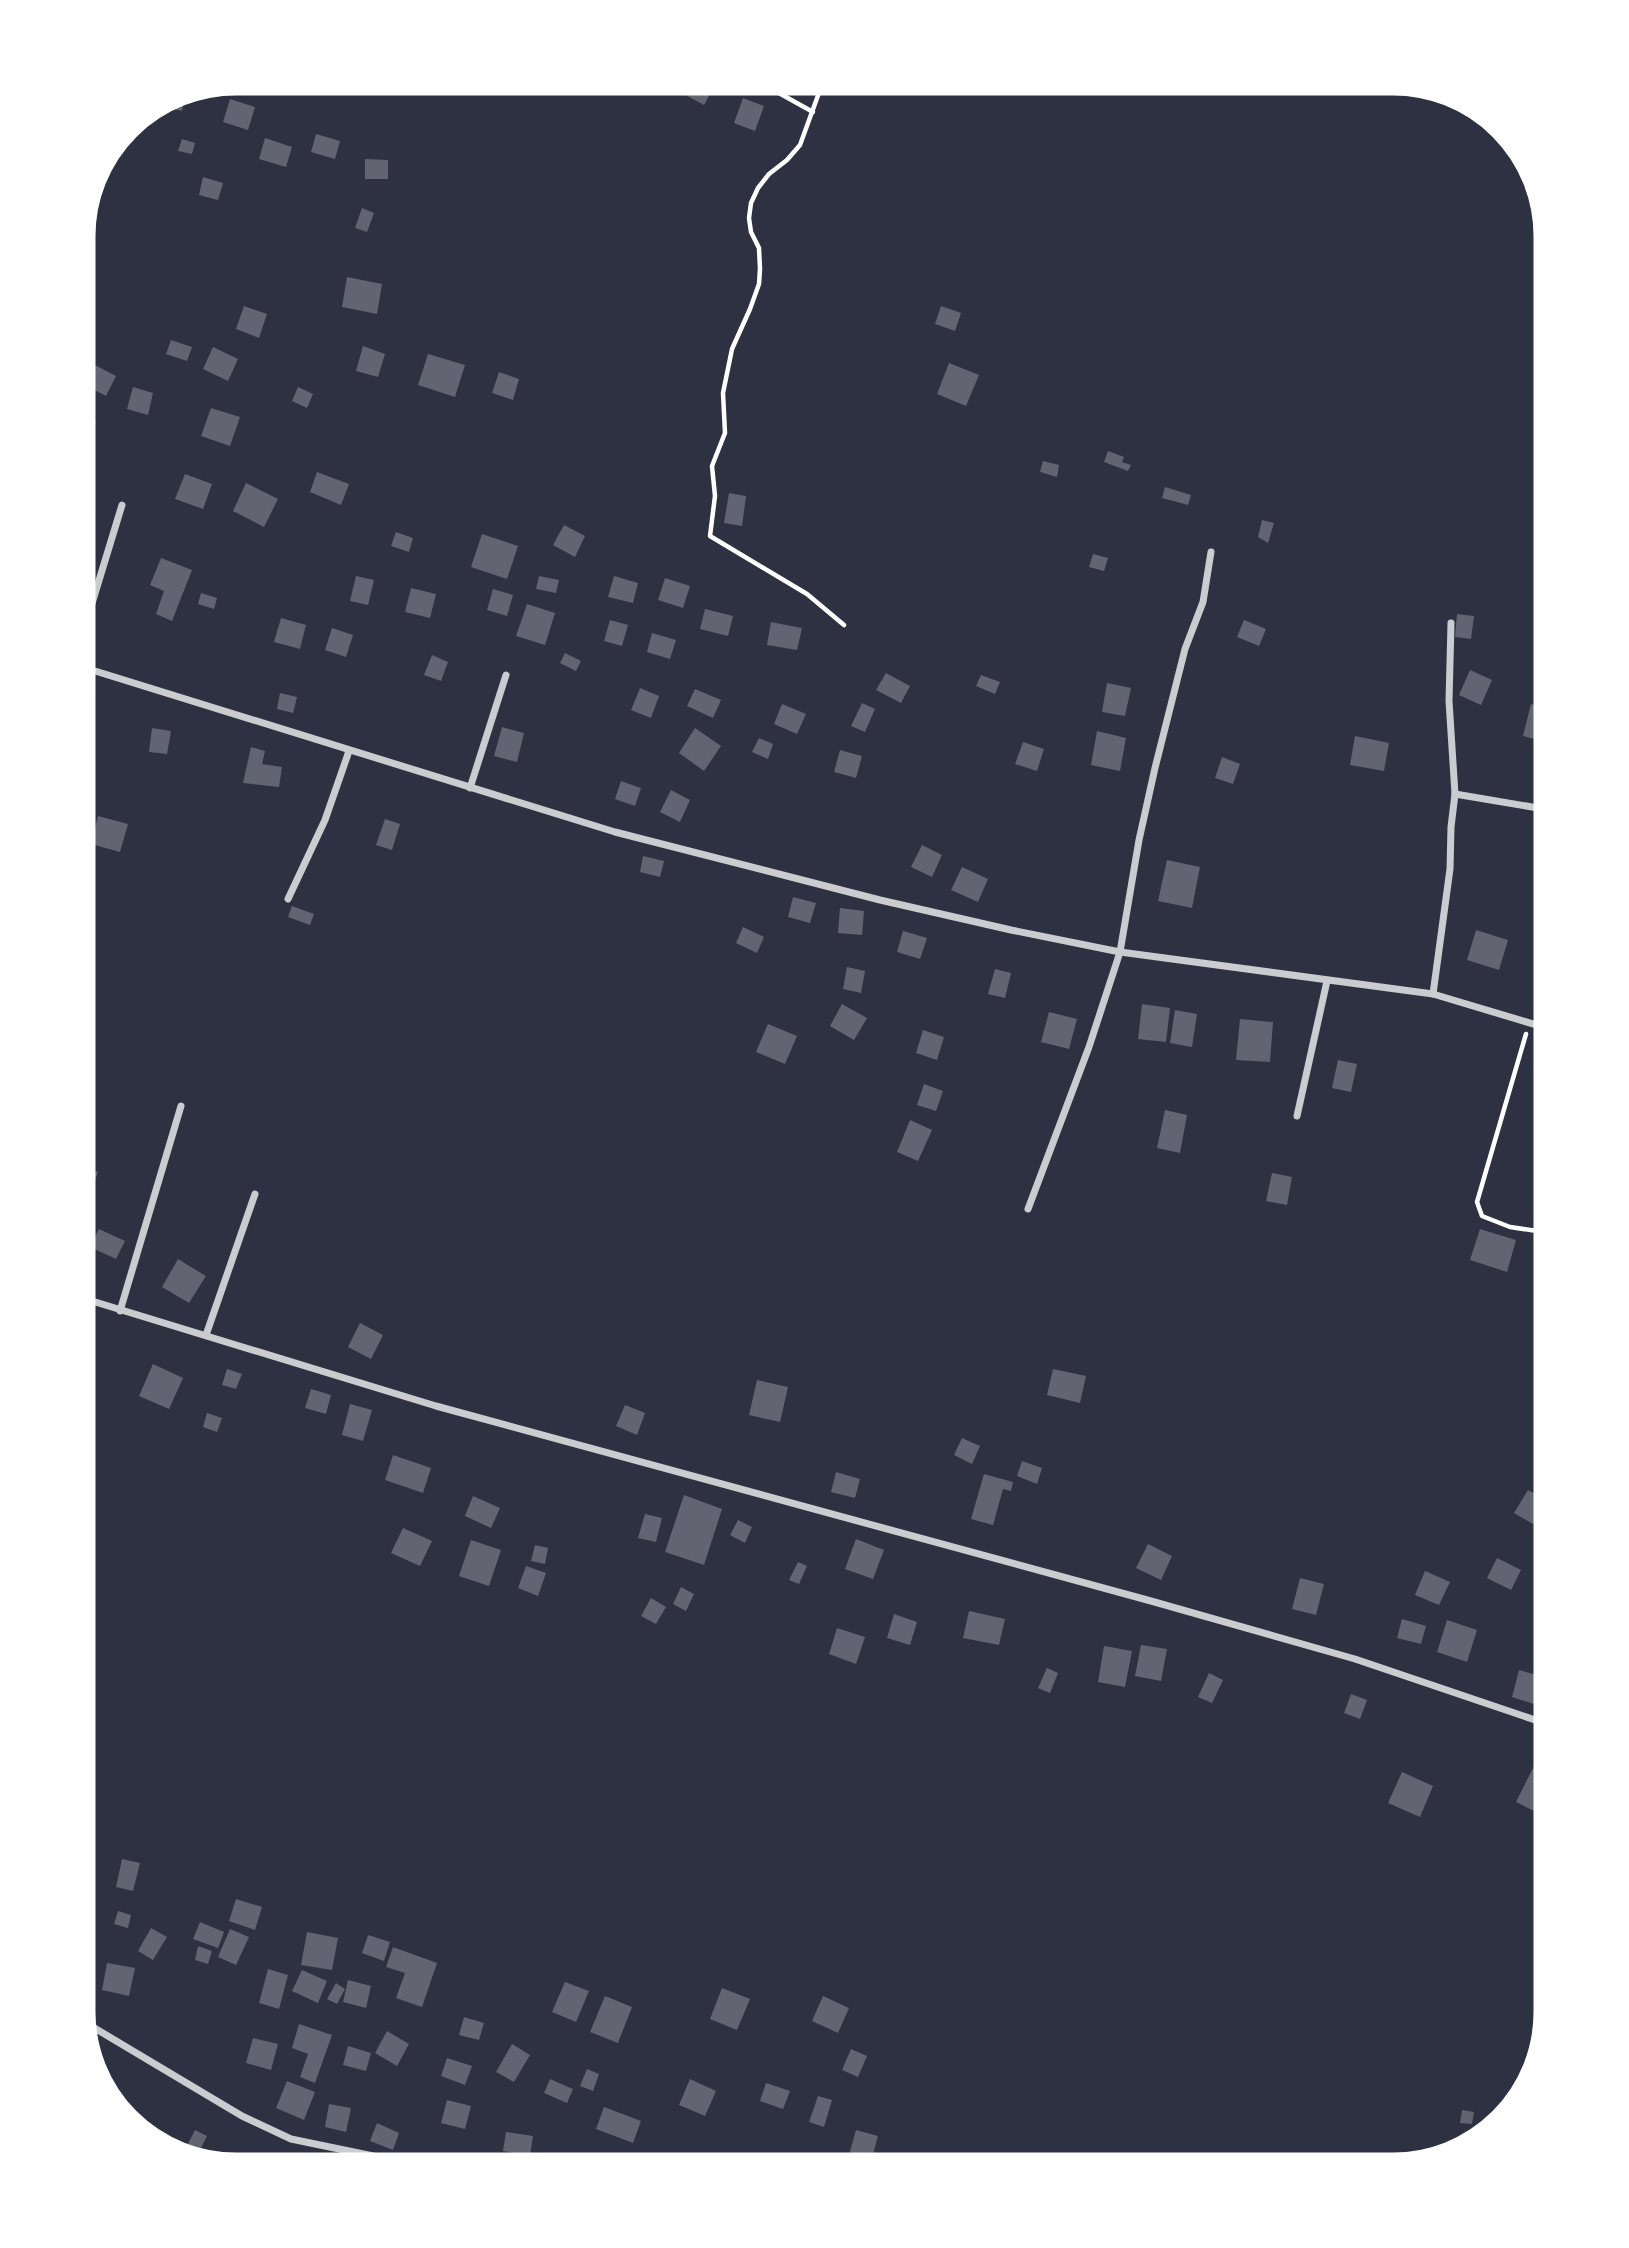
<svg xmlns="http://www.w3.org/2000/svg" width="1629" height="2248" viewBox="0 0 1629 2248" font-family="'IBM Plex Serif',serif">
<style>
.building{fill:#626471}
.lines{fill:none;stroke-linecap:round;stroke-linejoin:round}
.path{stroke:#fff;stroke-width:4.5}
.minor{stroke:#caccd0;stroke-width:7}
.rim{fill:none;stroke:#fff;stroke-width:9}
</style>
<rect width="100%" height="100%" fill="#2d3142"/>
<g class="building">
<polygon points="675,79 718,79 704,105 671,87"/>
<polygon points="187,88 182,111 161,106 163,99 176,91"/>
<polygon points="743,98 764,106 755,131 734,123"/>
<polygon points="230,99 255,107 248,130 223,122"/>
<polygon points="316,134 340,141 335,159 311,152"/>
<polygon points="265,138 292,147 286,167 259,159"/>
<polygon points="182,139 195,143 192,154 178,151"/>
<polygon points="365,159 388,160 388,179 365,179"/>
<polygon points="203,177 223,183 218,200 199,195"/>
<polygon points="362,208 374,213 367,232 355,228"/>
<polygon points="347,277 382,284 377,314 342,307"/>
<polygon points="244,306 267,314 259,338 236,329"/>
<polygon points="941,306 961,313 955,331 935,324"/>
<polygon points="171,340 192,347 187,361 166,354"/>
<polygon points="363,346 385,354 378,377 356,371"/>
<polygon points="213,347 238,359 228,381 203,369"/>
<polygon points="428,354 465,365 455,397 418,385"/>
<polygon points="91,363 116,376 106,396 81,383"/>
<polygon points="949,363 979,375 966,406 937,394"/>
<polygon points="499,372 519,379 513,400 492,393"/>
<polygon points="133,387 153,393 148,415 127,409"/>
<polygon points="298,387 313,394 307,408 292,401"/>
<polygon points="211,408 240,417 230,446 201,436"/>
<polygon points="79,417 96,422 90,446 79,443"/>
<polygon points="1108,451 1124,457 1122,462 1131,465 1128,471 1104,462"/>
<polygon points="1043,461 1059,465 1057,477 1040,472"/>
<polygon points="317,472 349,484 341,505 310,492"/>
<polygon points="185,474 212,484 203,509 175,499"/>
<polygon points="246,483 278,499 264,527 233,511"/>
<polygon points="1165,487 1191,495 1188,505 1162,498"/>
<polygon points="729,493 746,496 742,526 724,523"/>
<polygon points="1262,520 1274,523 1268,543 1258,537"/>
<polygon points="564,525 585,536 575,557 553,545"/>
<polygon points="396,532 413,538 409,552 391,546"/>
<polygon points="482,534 518,546 507,579 471,567"/>
<polygon points="1093,554 1108,558 1104,571 1089,567"/>
<polygon points="161,558 192,570 172,621 156,614 164,591 150,585"/>
<polygon points="356,576 374,580 368,605 350,601"/>
<polygon points="539,576 559,580 556,593 536,589"/>
<polygon points="614,576 638,583 633,603 608,597"/>
<polygon points="665,578 690,586 683,608 658,600"/>
<polygon points="411,588 436,594 430,618 405,612"/>
<polygon points="493,589 513,595 507,616 487,610"/>
<polygon points="201,593 217,598 214,609 198,604"/>
<polygon points="527,604 555,613 545,645 516,636"/>
<polygon points="705,609 733,616 728,636 700,629"/>
<polygon points="1457,614 1474,616 1471,639 1455,637"/>
<polygon points="281,618 306,625 300,649 274,642"/>
<polygon points="610,620 628,625 622,646 604,641"/>
<polygon points="1244,620 1266,629 1259,646 1237,637"/>
<polygon points="1538,621 1550,625 1550,638 1534,633"/>
<polygon points="771,622 802,628 797,650 767,645"/>
<polygon points="332,628 353,635 346,657 325,650"/>
<polygon points="652,633 676,640 670,659 647,652"/>
<polygon points="565,653 581,661 576,671 560,663"/>
<polygon points="432,655 448,662 441,681 424,675"/>
<polygon points="1470,670 1492,680 1481,705 1459,695"/>
<polygon points="886,673 910,686 901,703 876,690"/>
<polygon points="981,675 1000,682 995,694 976,686"/>
<polygon points="1107,683 1131,688 1125,716 1102,712"/>
<polygon points="640,688 659,696 651,718 631,710"/>
<polygon points="695,689 721,700 713,718 687,706"/>
<polygon points="280,693 297,697 293,713 277,709"/>
<polygon points="862,703 875,709 865,732 851,726"/>
<polygon points="782,704 806,714 797,734 774,724"/>
<polygon points="1531,704 1550,708 1550,743 1523,736"/>
<polygon points="502,727 524,733 517,762 494,756"/>
<polygon points="152,728 171,731 167,754 149,752"/>
<polygon points="695,728 721,746 704,771 679,753"/>
<polygon points="1097,731 1126,738 1120,771 1091,765"/>
<polygon points="1355,736 1389,743 1384,771 1350,765"/>
<polygon points="759,738 773,744 768,759 752,752"/>
<polygon points="1023,742 1044,749 1037,771 1015,764"/>
<polygon points="251,747 265,751 262,764 282,767 279,787 243,783"/>
<polygon points="840,750 862,756 856,778 834,772"/>
<polygon points="1222,757 1240,764 1233,784 1215,778"/>
<polygon points="621,781 641,788 635,806 615,799"/>
<polygon points="671,790 690,800 680,822 660,812"/>
<polygon points="98,816 128,824 120,852 91,844"/>
<polygon points="385,819 400,824 392,850 376,845"/>
<polygon points="922,845 942,855 932,877 911,867"/>
<polygon points="643,856 664,861 660,877 640,872"/>
<polygon points="1167,860 1200,867 1192,908 1158,901"/>
<polygon points="962,867 988,879 978,902 951,890"/>
<polygon points="793,897 816,903 810,923 788,917"/>
<polygon points="292,906 314,914 310,925 288,917"/>
<polygon points="840,908 864,911 862,935 838,933"/>
<polygon points="743,927 764,937 757,953 736,943"/>
<polygon points="1476,930 1508,940 1499,970 1467,960"/>
<polygon points="903,931 927,938 920,959 897,952"/>
<polygon points="1550,934 1550,967 1539,963"/>
<polygon points="847,967 865,971 861,993 843,989"/>
<polygon points="995,969 1011,973 1005,998 988,994"/>
<polygon points="842,1004 867,1018 854,1040 830,1026"/>
<polygon points="1142,1004 1170,1008 1166,1042 1138,1039"/>
<polygon points="1175,1010 1197,1014 1192,1047 1170,1043"/>
<polygon points="1049,1012 1077,1019 1069,1049 1041,1042"/>
<polygon points="1240,1019 1273,1022 1270,1062 1236,1060"/>
<polygon points="768,1024 797,1036 785,1064 756,1052"/>
<polygon points="923,1030 944,1037 937,1060 916,1053"/>
<polygon points="1338,1060 1357,1064 1351,1092 1332,1088"/>
<polygon points="924,1084 943,1091 936,1111 917,1105"/>
<polygon points="1165,1110 1187,1115 1180,1153 1157,1148"/>
<polygon points="910,1120 932,1130 918,1161 897,1152"/>
<polygon points="1542,1136 1550,1138 1550,1166 1536,1162"/>
<polygon points="79,1166 98,1172 90,1195 79,1191"/>
<polygon points="1272,1173 1292,1177 1287,1205 1266,1201"/>
<polygon points="99,1229 125,1241 116,1259 90,1247"/>
<polygon points="1480,1229 1516,1240 1507,1272 1470,1260"/>
<polygon points="178,1259 206,1276 189,1303 162,1287"/>
<polygon points="360,1323 383,1335 371,1359 348,1347"/>
<polygon points="153,1364 183,1378 169,1409 139,1396"/>
<polygon points="227,1369 242,1374 236,1389 222,1385"/>
<polygon points="1053,1369 1086,1376 1080,1403 1047,1395"/>
<polygon points="757,1380 788,1387 780,1422 749,1415"/>
<polygon points="311,1389 331,1395 326,1414 305,1408"/>
<polygon points="350,1404 372,1410 363,1441 342,1435"/>
<polygon points="625,1405 645,1413 637,1435 616,1426"/>
<polygon points="207,1413 222,1418 217,1432 203,1427"/>
<polygon points="962,1438 980,1446 972,1464 954,1455"/>
<polygon points="393,1455 431,1468 423,1493 385,1480"/>
<polygon points="1022,1461 1042,1468 1037,1484 1017,1476"/>
<polygon points="836,1472 860,1479 855,1498 831,1492"/>
<polygon points="984,1474 1013,1482 1011,1491 1003,1489 993,1525 971,1519"/>
<polygon points="1528,1490 1547,1500 1533,1524 1514,1513"/>
<polygon points="684,1495 722,1509 704,1565 665,1552"/>
<polygon points="473,1496 500,1508 491,1528 465,1516"/>
<polygon points="645,1514 662,1518 656,1542 638,1538"/>
<polygon points="738,1520 752,1527 745,1543 730,1535"/>
<polygon points="403,1528 432,1541 420,1566 391,1553"/>
<polygon points="856,1539 884,1550 873,1579 845,1569"/>
<polygon points="471,1540 501,1550 489,1586 459,1576"/>
<polygon points="1148,1544 1172,1556 1161,1580 1136,1568"/>
<polygon points="535,1545 548,1548 545,1564 531,1561"/>
<polygon points="1497,1558 1521,1570 1511,1590 1487,1578"/>
<polygon points="798,1562 807,1566 799,1584 789,1580"/>
<polygon points="526,1566 546,1573 538,1596 518,1588"/>
<polygon points="1425,1571 1450,1582 1439,1605 1415,1595"/>
<polygon points="1300,1578 1324,1584 1316,1615 1292,1609"/>
<polygon points="681,1587 694,1594 686,1611 673,1604"/>
<polygon points="651,1598 666,1607 656,1624 641,1616"/>
<polygon points="969,1611 1005,1619 999,1645 963,1638"/>
<polygon points="894,1614 917,1622 910,1645 887,1638"/>
<polygon points="1402,1619 1426,1626 1421,1644 1397,1638"/>
<polygon points="1447,1620 1477,1630 1467,1662 1437,1652"/>
<polygon points="837,1628 865,1637 856,1664 829,1654"/>
<polygon points="1141,1645 1167,1649 1161,1681 1135,1676"/>
<polygon points="1104,1646 1132,1651 1125,1687 1098,1682"/>
<polygon points="1047,1668 1058,1673 1050,1693 1038,1688"/>
<polygon points="1519,1670 1544,1677 1537,1705 1512,1697"/>
<polygon points="1209,1673 1223,1680 1212,1703 1198,1697"/>
<polygon points="1351,1694 1367,1700 1360,1719 1344,1713"/>
<polygon points="1539,1756 1550,1761 1550,1819 1516,1802"/>
<polygon points="1402,1772 1433,1786 1420,1817 1388,1803"/>
<polygon points="122,1859 140,1863 133,1891 116,1887"/>
<polygon points="236,1899 262,1907 255,1930 229,1921"/>
<polygon points="118,1911 131,1915 128,1928 114,1924"/>
<polygon points="200,1922 224,1932 218,1948 193,1939"/>
<polygon points="151,1928 167,1937 153,1960 138,1951"/>
<polygon points="230,1929 249,1937 236,1965 218,1957"/>
<polygon points="307,1932 338,1938 332,1970 301,1965"/>
<polygon points="368,1935 390,1942 384,1961 362,1953"/>
<polygon points="198,1946 212,1951 208,1964 195,1960"/>
<polygon points="393,1947 437,1963 422,2007 396,1998 405,1973 386,1967"/>
<polygon points="107,1963 135,1968 129,1996 102,1990"/>
<polygon points="268,1969 288,1975 279,2009 259,2003"/>
<polygon points="302,1970 327,1981 318,2003 292,1991"/>
<polygon points="348,1980 371,1986 366,2008 343,2002"/>
<polygon points="565,1982 589,1991 576,2022 552,2012"/>
<polygon points="336,1983 345,1989 337,2004 327,1999"/>
<polygon points="722,1988 750,1999 737,2030 710,2019"/>
<polygon points="605,1996 632,2007 618,2043 590,2032"/>
<polygon points="823,1996 849,2008 838,2033 812,2021"/>
<polygon points="464,2017 484,2023 479,2040 459,2035"/>
<polygon points="299,2024 332,2035 315,2083 300,2077 308,2054 292,2048"/>
<polygon points="387,2031 409,2044 397,2066 375,2053"/>
<polygon points="253,2038 278,2044 271,2070 246,2063"/>
<polygon points="512,2044 530,2055 514,2082 496,2072"/>
<polygon points="348,2046 371,2053 366,2071 343,2065"/>
<polygon points="851,2049 867,2056 858,2077 842,2070"/>
<polygon points="447,2058 472,2066 465,2085 441,2076"/>
<polygon points="587,2069 599,2074 593,2091 580,2086"/>
<polygon points="550,2079 573,2089 567,2103 544,2093"/>
<polygon points="690,2079 716,2091 705,2116 679,2105"/>
<polygon points="287,2081 315,2092 304,2120 276,2108"/>
<polygon points="766,2083 790,2091 783,2109 760,2101"/>
<polygon points="818,2096 832,2100 824,2127 809,2122"/>
<polygon points="447,2100 471,2106 465,2129 441,2123"/>
<polygon points="329,2104 351,2108 346,2132 325,2127"/>
<polygon points="604,2107 641,2121 633,2143 596,2129"/>
<polygon points="1462,2110 1474,2112 1472,2124 1460,2123"/>
<polygon points="377,2123 399,2133 393,2150 370,2141"/>
<polygon points="195,2130 207,2136 200,2150 188,2144"/>
<polygon points="856,2130 878,2136 869,2169 845,2169"/>
<polygon points="506,2132 533,2136 530,2156 503,2151"/>
</g>
<g class="lines">
<g class="path">
<polyline points="767,79 768,87 813,112"/>
<polyline points="824,79 800,145 787,160 769,174 758,188 751,203 749,218 751,232 759,248 760,269 759,284 750,309 732,349 723,393 725,433 712,466 715,496 710,536 807,594 844,625"/>
<polyline points="1526,1034 1477,1202 1482,1216 1510,1227 1537,1231 1550,1237"/>
</g>
<g class="minor">
<polyline points="79,646 122,505"/>
<polyline points="79,666 615,832 880,900 1011,930 1120,952 1433,994 1550,1029"/>
<polyline points="470,788 506,675"/>
<polyline points="1455,794 1550,810"/>
<polyline points="288,899 325,820 349,751"/>
<polyline points="1433,994 1450,869 1451,827 1455,794 1449,701 1451,623"/>
<polyline points="1297,1116 1327,981"/>
<polyline points="1028,1209 1089,1047 1120,952 1139,840 1155,768 1185,649 1203,602 1211,552"/>
<polyline points="79,1297 436,1406 1151,1601 1355,1659 1550,1725"/>
<polyline points="120,1311 181,1106"/>
<polyline points="206,1335 255,1194"/>
<polyline points="81,2020 242,2116 291,2139 436,2169"/>
</g>
</g>
<path d="M0 0H1629V2248H0ZM236 91H1393A145 145 0 0 1 1538 236V2012A145 145 0 0 1 1393 2157H236A145 145 0 0 1 91 2012V236A145 145 0 0 1 236 91Z" fill="#fff" fill-rule="evenodd"/>
<path class="rim" d="M236 91H1393A145 145 0 0 1 1538 236V2012A145 145 0 0 1 1393 2157H236A145 145 0 0 1 91 2012V236A145 145 0 0 1 236 91Z"/>
</svg>
